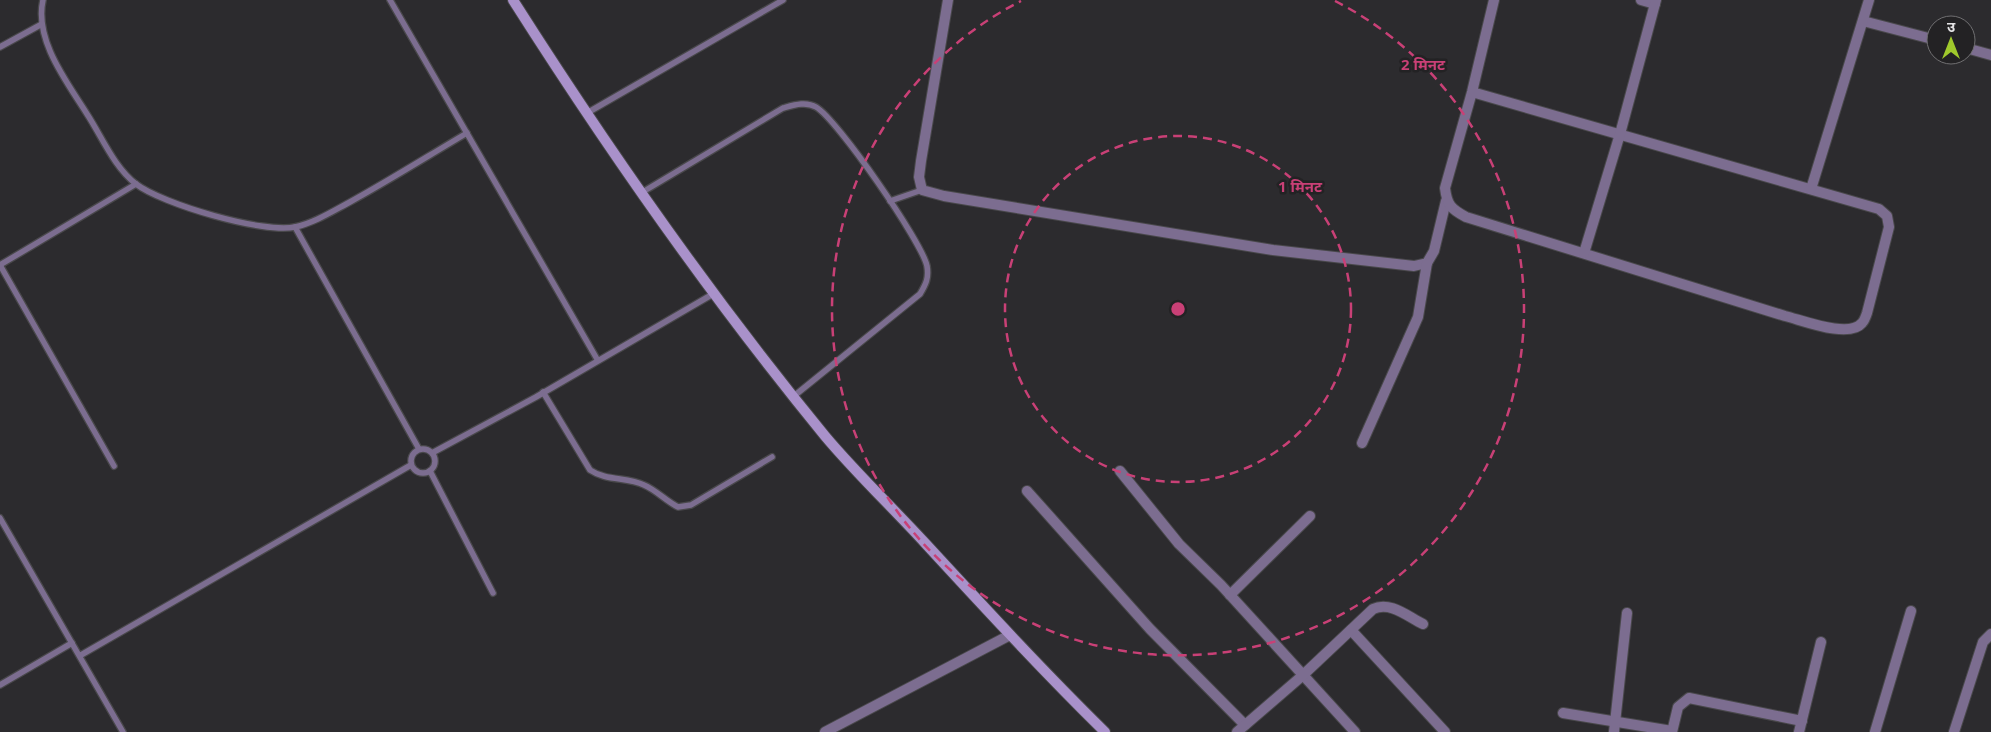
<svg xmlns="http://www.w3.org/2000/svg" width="1991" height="732" font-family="'Noto Sans','Noto Sans Devanagari',sans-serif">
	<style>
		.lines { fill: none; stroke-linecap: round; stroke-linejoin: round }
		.lane-casing { stroke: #49484b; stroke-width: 8 }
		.street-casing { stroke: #49484b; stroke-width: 12 }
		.secondary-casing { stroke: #49484b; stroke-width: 12 }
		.lane { stroke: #7c6d90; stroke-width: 5.5 }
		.street { stroke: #7c6d90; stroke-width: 10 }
		.secondary { stroke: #a991ca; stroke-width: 10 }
		.ring { fill: none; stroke: #c94076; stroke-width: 2.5; stroke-dasharray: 9 6 }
		.centre { fill: #c94076; stroke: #232224; stroke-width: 2.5 }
		.ring-label { font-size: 15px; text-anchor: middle; font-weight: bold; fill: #c94076; stroke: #232224; stroke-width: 5; stroke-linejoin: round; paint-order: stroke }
	</style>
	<rect width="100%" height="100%" fill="#2c2b2e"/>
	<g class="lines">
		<g class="lane-casing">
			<g id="lane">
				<path d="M43 0C34 40 67 82 87 114 102 137 114 167 136 184 162 204 264 234 295 227 314 223 333 211 350 202 390 180 428 156 467 133"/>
				<polyline points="390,0 597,359"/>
				<polyline points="0,47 42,24"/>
				<polyline points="587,113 783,0"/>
				<path d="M641 193 783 108C794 105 806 101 816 107 837 119 922 242 927 266 929 278 926 284 920 294L794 396"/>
				<polyline points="890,201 922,190"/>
				<polyline points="295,227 419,449"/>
				<polyline points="0,265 114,466"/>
				<polyline points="0,265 136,184"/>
				<path d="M543 392 590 470C606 481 627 477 644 485 656 490 666 501 678 507L691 505 772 457"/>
				<circle cx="423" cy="461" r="12"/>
				<polyline points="432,453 536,397 713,294"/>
				<polyline points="430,471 493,593"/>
				<polyline points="0,518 123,732"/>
				<polyline points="81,655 411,465"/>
				<polyline points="0,685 72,643"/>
			</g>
		</g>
		<g class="street-casing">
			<g id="street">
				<polyline points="948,0 921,161 919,177 922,190 944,196 1273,250 1414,266 1427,263 1434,251 1446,201"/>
				<polyline points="1641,0 1655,4"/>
				<polyline points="1863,21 1936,40"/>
				<polyline points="1966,48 1991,55"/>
				<path d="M1472 92 1879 209 1887 216 1889 227 1867 313C1866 316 1864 321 1862 323 1849 339 1802 320 1785 316L1466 217C1451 209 1447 205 1445 188L1472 92 1494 0"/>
				<polyline points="1811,189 1869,0"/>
				<polyline points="1584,253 1620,134 1656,0"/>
				<polyline points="1362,443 1418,317 1427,263"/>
				<polyline points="1120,471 1179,544 1221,585 1355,732"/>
				<polyline points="1027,491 1150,629 1245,725"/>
				<polyline points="1230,595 1310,516"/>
				<polyline points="1351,630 1445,732"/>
				<polyline points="1563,713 1672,731"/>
				<polyline points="825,732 1010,635"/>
				<path d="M1237 732 1302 676 1373 609C1390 601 1407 616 1423 624"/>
				<polyline points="1614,732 1627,613"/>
				<polyline points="1672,732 1678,707 1689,698 1802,721"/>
				<polyline points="1799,732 1821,642"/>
				<polyline points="1875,732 1911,611"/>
				<polyline points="1954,732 1983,642 1991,634"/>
			</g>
		</g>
		<g class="secondary-casing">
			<path id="secondary" d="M513 0C609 151 711 297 825 436 856 473 892 507 925 543 984 607 1043 671 1105 732"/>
		</g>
		<use href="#lane" class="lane"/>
		<use href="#street" class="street"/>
		<use href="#secondary" class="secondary"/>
	</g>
	<g class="ring">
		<circle cx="1178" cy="309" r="173"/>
		<path d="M1335 1A346 346 0 1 1 1021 1"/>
	</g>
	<circle cx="1178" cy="309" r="8" class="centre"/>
	<g class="ring-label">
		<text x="1423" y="70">2 मिनट</text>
		<text x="1300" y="192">1 मिनट</text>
	</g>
	<g transform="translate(1951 40)"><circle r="24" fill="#232224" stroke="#706f71"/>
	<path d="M0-4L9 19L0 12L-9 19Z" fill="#a0c92c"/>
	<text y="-8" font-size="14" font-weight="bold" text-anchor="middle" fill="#e3e2e4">उ</text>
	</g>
</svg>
